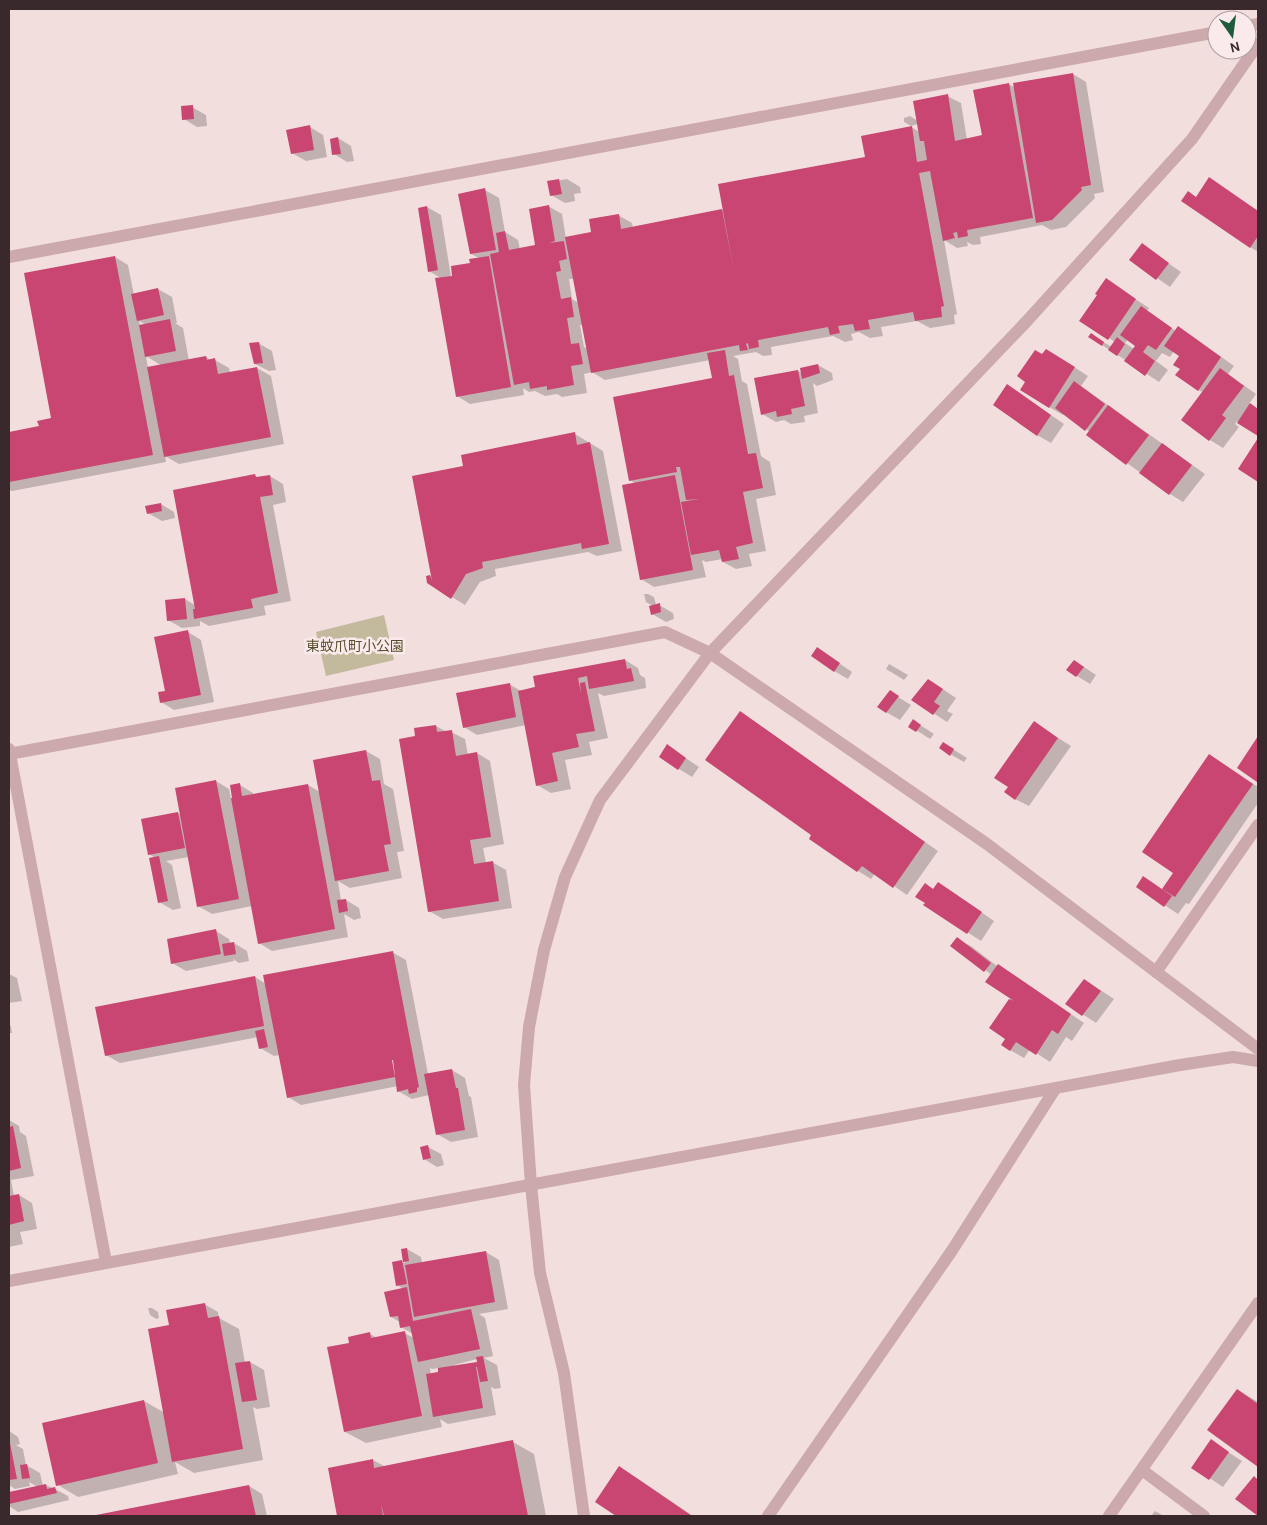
<svg xmlns="http://www.w3.org/2000/svg" width="1267" height="1525" font-family="Karla,'Noto Sans JP',sans-serif">
	<style>
		.green { fill: #c3ba9d }
		.shadow { fill: #0003; fill-rule: evenodd }
		.building { fill: #c84671 }
		.lines { fill: none; stroke-linecap: round; stroke-linejoin: round }
		.minor { stroke: #cca9ad; stroke-width: 12 }
		.labels { text-anchor: middle; stroke-width: 5; stroke-linejoin: round; paint-order: stroke }
		.park-label { font-size: 14px; fill: #574f2c; stroke: #faeaeb }
	</style>
	<rect width="100%" height="100%" fill="#f3dede"/>
	<polygon class="green" points="384,615 394,660 326,676 316,632"/>
	<g class="shadow">
		<path d="M1073 74 1086 82 1104 192 1094 194 1095 198 1066 227 1051 230 1042 225 980 237 981 244 973 245 967 242 968 246 957 248 944 240 957 314 954 315 955 324 930 328 917 321 881 327 883 336 870 338 859 332 851 334 853 340 845 342 833 336 771 347 772 355 763 356 756 352 733 356 738 359 742 381 747 384 761 456 770 462 776 495 756 499 766 551 749 554 752 566 736 569 723 562 722 559 706 562 702 560 706 577 654 587 641 579 636 484 630 480 714 379 710 360 605 380 592 372 584 374 587 393 562 397 557 394 545 396 535 391 529 392 523 388 524 395 470 404 457 396 442 279 429 271 419 209 427 207 441 215 451 277 479 258 471 254 485 190 499 198 505 232 518 240 520 250 537 246 548 206 562 214 566 239 593 233 618 215 632 223 633 228 724 210 866 158 911 127 920 132 918 124 911 126 904 122V118L910 116 918 121 947 96 961 103 967 140 984 136 1009 84 1015 88ZM569 279H574L579 303 572 299ZM580 325H583L588 349 584 347Z"/>
		<polygon points="192,107 206,115 207,126 197,127 184,119"/>
		<polygon points="310,127 323,135 327,157 306,161 292,153"/>
		<polygon points="338,138 351,146 354,161 347,162 334,154"/>
		<polygon points="567,179 580,187 581,193 574,194 575,201 565,203 551,195 549,182"/>
		<polygon points="1210,179 1258,211 1258,252 1250,247 1197,197"/>
		<polygon points="1142,245 1181,272 1170,287 1131,260"/>
		<path d="M115 257 128 265 134 295 158 289 172 297 177 323H175L183 328 189 361 206 357 211 360H215L229 368 230 373 257 368 271 376 284 444 179 464 165 456 166 462 12 491 9 490V433L40 427 53 419ZM139 321 146 325 140 326ZM146 356 162 366 148 368Z"/>
		<path d="M1106 280 1149 308 1147 311 1176 331 1178 328 1192 336 1234 366 1228 374 1256 394 1249 404 1258 409V435L1237 421 1235 424 1239 427 1223 448 1210 440 1183 420 1203 392 1198 390 1180 356 1174 351 1170 357 1162 353 1156 361 1168 370 1159 382 1102 345 1091 335 1112 347 1115 342 1081 320 1098 295ZM1128 339 1137 345 1134 349 1125 343Z"/>
		<polygon points="258,343 272,351 276,370 269,371 255,364"/>
		<polygon points="1043,356 1060,358 1088,376 1081,386 1205,474 1183,502 1170,494 1088,435 1090,432 1064,413 1063,415 1049,407"/>
		<polygon points="818,365 832,373 833,380 817,386 813,383 818,413 804,416 805,422 791,424 784,420 776,422 762,414 756,379 798,371 802,373 802,369"/>
		<polygon points="1008,386 1064,424 1051,443 1037,435"/>
		<polygon points="575,434 603,451 622,551 597,556 588,552 495,569 496,576 480,582 465,605 429,583 428,577 433,576 465,467"/>
		<polygon points="255,476 259,478 270,476 283,484 286,502 273,505 291,601 264,606 266,615 209,626 200,621 200,626 182,628 168,620 185,599 195,605"/>
		<polygon points="161,504 174,512 175,518 162,521 148,513"/>
		<polygon points="644,594 648,594 654,597 656,605 659,605 673,613 674,619 666,622 652,614 653,606 646,602"/>
		<polygon points="188,632 201,640 214,702 174,710 161,702"/>
		<polygon points="830,657 852,672 848,679 834,671"/>
		<polygon points="625,660 638,668 640,675 645,678 646,688 604,696 598,693 608,738 589,742 592,755 565,760 571,789 551,793 537,785 526,725 477,735 464,727 509,684 521,691"/>
		<polygon points="1075,661 1096,675 1090,684 1077,676"/>
		<polygon points="889,664 908,675 904,680 886,669"/>
		<polygon points="929,680 956,698 947,711 953,714 947,722 913,700"/>
		<polygon points="890,692 911,705 900,720 886,712"/>
		<polygon points="753,721 938,851 907,895 875,873 871,879 858,871 813,835"/>
		<polygon points="914,721 934,734 930,739 910,726"/>
		<polygon points="1034,723 1071,746 1029,806 1015,799"/>
		<polygon points="436,726 447,732 451,732 465,739 468,755 477,753 490,761 504,844 483,848 486,863 492,862 506,870 512,908 443,919 429,911 417,737"/>
		<polygon points="943,743 967,758 964,762 950,754"/>
		<polygon points="668,746 699,767 692,777 679,769"/>
		<polygon points="366,751 380,759 384,784 393,789 404,851 397,852 402,878 350,888 338,881 341,901 346,900 359,908 361,918 354,920 344,914 348,937 272,951 259,943 252,906 212,914 198,906 189,857 166,861 172,865 181,908 173,910 159,902 155,858 149,854 178,813 181,815 216,781 229,789 231,799 234,799 240,785 253,793 254,795 308,785 320,792"/>
		<polygon points="1210,755 1258,787 1258,803 1189,904 1186,903 1178,914 1137,887 1163,890 1174,873"/>
		<polygon points="934,890 952,892 994,921 981,941 925,905"/>
		<polygon points="216,931 229,939 230,943 234,943 247,951 249,961 239,963 233,959 234,961 186,971 172,963"/>
		<polygon points="957,939 971,946 997,966 998,965 1011,973 1084,1023 1072,1041 1066,1037 1050,1062 1030,1049 1024,1058 1010,1050 1007,1039 991,1028 1011,998 992,975 952,946"/>
		<path d="M392 952 406 960 428 1074 452 1070 465 1078 469 1096 471 1097 478 1137 451 1142 437 1134 429 1095 412 1099 398 1091V1086L301 1105 288 1097 280 1055 274 1056 260 1048 258 1037 120 1063 106 1055 255 977 266 984ZM394 1058 396 1076 395 1077 390 1059Z"/>
		<polygon points="9,974 17,978 22,1001 9,1003"/>
		<polygon points="1085,980 1114,999 1096,1023 1067,1004"/>
		<polygon points="9,1025 11,1026 12,1033 9,1033"/>
		<polygon points="9,1120 19,1126 20,1132 26,1136 34,1176 11,1180 14,1196 19,1195 32,1203 37,1229 20,1232 23,1244 9,1247"/>
		<polygon points="428,1147 441,1154 444,1165 437,1167 424,1159"/>
		<path d="M407 1249 421 1257 422 1263 486 1252 499 1260 508 1309 479 1314 485 1318 493 1356 484 1358 497 1365 501 1388 495 1389 491 1387 496 1415 448 1424 440 1419 442 1427 366 1443 345 1432 351 1344 370 1334 377 1338 404 1333 414 1338 413 1334 401 1327 400 1322 391 1317 404 1289 397 1285 402 1262 405 1263 402 1250ZM477 1359 478 1363 454 1367V1365ZM430 1368 432 1369 439 1368 440 1373 431 1374Z"/>
		<polygon points="204,1304 218,1312 219,1318 239,1329 245,1363 250,1362 264,1370 270,1407 257,1409 253,1407 263,1460 194,1473 175,1462 178,1474 78,1497 58,1485 144,1401 165,1413 173,1326"/>
		<polygon points="148,1308 152,1308 158,1312 159,1318 156,1319 150,1315"/>
		<polygon points="1238,1390 1258,1402 1258,1466 1209,1430"/>
		<polygon points="9,1431 18,1437 20,1444 16,1445 23,1449 26,1465 40,1473 43,1486 46,1485 55,1489 68,1496 69,1500 18,1512 9,1506 9,1493 38,1487 29,1482 30,1486 15,1489 9,1485"/>
		<polygon points="1211,1441 1242,1461 1223,1487 1193,1467"/>
		<polygon points="513,1442 534,1454 546,1516 339,1516 330,1469 373,1460 386,1467"/>
		<polygon points="620,1468 640,1480 693,1516 618,1516 597,1501"/>
		<polygon points="249,1486 262,1494 267,1516 98,1516"/>
		<polygon points="1155,1511 1164,1516 1151,1516"/>
	</g>
	<g class="building">
		<polygon points="1073,73 1091,185 1081,187 1082,190 1052,220 1036,223 1013,83"/>
		<polygon points="1009,83 1033,218 967,230 968,236 958,238 957,232 953,233 955,238 943,241 930,171 919,173 944,306 941,307 942,317 915,321 913,312 868,320 870,329 855,331 853,324 838,326 840,333 830,335 828,327 758,340 759,347 749,349 748,343 746,344 748,350 740,351 739,345 591,373 565,237 591,232 589,219 619,214 621,229 722,209 734,271 718,184 865,157 861,136 912,126 917,162 927,160 924,141 920,141 913,101 948,94 955,141 982,135 973,90"/>
		<polygon points="193,105 194,119 182,120 181,106"/>
		<polygon points="310,125 314,150 291,154 286,130"/>
		<polygon points="338,137 341,154 332,155 330,139"/>
		<polygon points="1209,177 1258,211 1258,236 1250,248 1181,201 1188,191 1196,197"/>
		<polygon points="559,179 562,194 550,196 547,181"/>
		<polygon points="485,188 496,250 470,254 458,194"/>
		<polygon points="549,205 555,241 549,243 564,241 567,259 559,261 561,271 556,272 561,299 571,297 574,317 567,318 571,344 579,343 583,364 571,366 574,385 547,390 547,386 530,389 529,382 514,385 490,254 499,252 496,233 505,231 509,250 535,245 529,209"/>
		<polygon points="427,206 438,270 428,272 418,208"/>
		<polygon points="1142,243 1169,263 1156,280 1129,260"/>
		<polygon points="115,256 153,455 9,482 9,432 39,426 37,421 51,418 24,273"/>
		<polygon points="489,256 511,387 456,397 435,278 452,276 451,266 470,263 469,259"/>
		<polygon points="1106,278 1136,299 1108,340 1079,321 1097,295 1095,294"/>
		<polygon points="158,288 164,315 137,321 131,294"/>
		<polygon points="1141,306 1172,328 1156,350 1148,345 1143,352 1155,361 1145,376 1124,361 1135,346 1120,335"/>
		<polygon points="170,319 176,351 145,357 139,325"/>
		<polygon points="1178,326 1221,357 1198,391 1175,375 1180,369 1173,365 1179,356 1164,346"/>
		<polygon points="1091,333 1104,342 1102,346 1088,337"/>
		<polygon points="1117,337 1125,344 1117,356 1108,350"/>
		<polygon points="259,342 263,363 254,364 249,343"/>
		<polygon points="1046,349 1075,367 1049,408 1020,390 1025,382 1017,376 1035,350 1042,354"/>
		<polygon points="725,350 729,376 734,375 748,454 756,453 763,488 743,492 753,543 736,547 739,559 722,562 719,550 691,555 681,502 699,499 686,500 680,467 676,467 677,472 629,481 613,397 712,378 707,353"/>
		<polygon points="206,356 207,360 215,358 218,374 257,367 271,437 164,457 147,367"/>
		<polygon points="818,364 820,373 802,379 800,368"/>
		<polygon points="1220,368 1244,386 1222,415 1226,418 1209,441 1181,420"/>
		<polygon points="798,370 805,406 791,409 792,414 777,417 776,411 761,415 754,378"/>
		<polygon points="1074,381 1105,404 1085,431 1055,408"/>
		<polygon points="1007,384 1051,415 1037,436 993,405"/>
		<polygon points="1250,403 1258,409 1258,436 1237,423"/>
		<polygon points="1108,405 1149,435 1126,465 1086,435"/>
		<polygon points="575,432 577,445 590,442 609,544 582,549 581,543 482,562 483,568 466,574 451,599 427,583 426,576 430,575 432,581 412,476 463,466 461,455"/>
		<polygon points="1258,438 1258,482 1238,469"/>
		<polygon points="1162,443 1192,465 1169,495 1139,473"/>
		<polygon points="255,474 256,477 270,475 273,495 260,497 278,593 251,599 253,608 194,619 193,609 195,609 173,490"/>
		<polygon points="675,475 693,570 640,580 622,485"/>
		<polygon points="161,503 162,511 147,514 145,506"/>
		<polygon points="185,598 187,619 167,621 165,600"/>
		<polygon points="660,603 661,612 651,615 649,606"/>
		<polygon points="188,630 201,695 160,703 158,692 165,691 154,637"/>
		<polygon points="817,647 840,663 834,672 811,656"/>
		<polygon points="625,659 627,669 631,668 634,681 589,689 587,676 578,678 581,693 580,683 585,682 595,731 576,734 579,747 552,753 558,781 536,786 518,691 535,687 533,676"/>
		<polygon points="1074,660 1084,667 1076,677 1066,670"/>
		<polygon points="928,679 943,689 934,702 940,706 933,715 911,700"/>
		<polygon points="510,683 516,717 463,728 456,693"/>
		<polygon points="890,690 899,696 886,713 877,707"/>
		<polygon points="740,711 925,842 893,888 862,866 857,872 809,839 811,835 705,760"/>
		<polygon points="913,719 921,725 916,732 908,727"/>
		<polygon points="1034,721 1058,738 1015,800 1004,792 1008,787 994,778"/>
		<polygon points="436,725 437,732 452,730 456,756 477,752 491,837 470,840 474,864 493,861 499,901 428,912 399,739 415,736 414,728"/>
		<polygon points="1258,736 1258,781 1257,782 1237,768"/>
		<polygon points="943,742 954,749 950,756 939,748"/>
		<polygon points="667,744 686,758 678,770 659,757"/>
		<polygon points="366,750 372,781 380,780 391,844 384,845 389,871 335,881 313,760"/>
		<polygon points="1209,754 1253,784 1175,897 1162,889 1173,873 1142,852"/>
		<polygon points="216,780 239,899 197,907 175,788"/>
		<polygon points="240,783 242,796 308,784 335,929 258,944 231,798 232,798 230,785"/>
		<polygon points="178,812 185,848 148,855 141,819"/>
		<polygon points="159,856 168,901 158,903 149,858"/>
		<polygon points="1143,876 1172,896 1164,907 1136,887"/>
		<polygon points="938,882 982,912 967,934 923,905 925,903 915,897 925,883 933,889"/>
		<polygon points="346,899 348,911 339,913 337,900"/>
		<polygon points="216,929 221,954 171,964 167,939"/>
		<polygon points="957,937 991,963 984,972 950,946"/>
		<polygon points="234,942 236,954 224,956 222,944"/>
		<polygon points="393,951 419,1087 417,1088 417,1092 409,1094 408,1089 397,1092 393,1060 392,1060 395,1077 287,1098 263,975"/>
		<polygon points="998,964 1071,1014 1058,1034 1052,1030 1036,1055 1016,1042 1010,1051 1001,1045 1005,1039 989,1028 1009,999 1014,1001 985,982"/>
		<polygon points="255,976 264,1026 105,1056 95,1007"/>
		<polygon points="1084,979 1101,991 1082,1016 1065,1004"/>
		<polygon points="264,1029 268,1047 259,1049 255,1031"/>
		<polygon points="452,1069 456,1088 458,1088 465,1130 436,1135 424,1074"/>
		<polygon points="13,1126 21,1168 9,1171 9,1127"/>
		<polygon points="428,1145 431,1158 423,1160 420,1147"/>
		<polygon points="19,1194 24,1221 9,1225 9,1196"/>
		<polygon points="407,1248 409,1261 403,1262 401,1249"/>
		<polygon points="486,1251 495,1302 414,1317 405,1265"/>
		<polygon points="402,1260 407,1284 396,1286 392,1262"/>
		<polygon points="407,1287 413,1321 471,1309 480,1349 418,1362 410,1326 400,1328 398,1316 390,1317 384,1292"/>
		<polygon points="205,1303 208,1318 219,1316 243,1449 172,1462 148,1329 169,1325 166,1310"/>
		<polygon points="405,1331 422,1416 344,1432 327,1347 349,1343 348,1337 370,1332 371,1338"/>
		<polygon points="483,1356 488,1381 480,1382 477,1367 476,1367 483,1408 433,1417 426,1374 438,1372 438,1368 477,1362 476,1357"/>
		<polygon points="250,1361 257,1400 242,1402 235,1363"/>
		<polygon points="1237,1389 1258,1404 1258,1467 1207,1430"/>
		<polygon points="144,1400 158,1463 56,1486 42,1423"/>
		<polygon points="9,1438 17,1479 9,1480"/>
		<polygon points="1211,1439 1229,1452 1209,1480 1191,1468"/>
		<polygon points="513,1440 528,1516 384,1516 381,1504 383,1516 337,1516 328,1468 373,1459 374,1468"/>
		<polygon points="27,1464 30,1478 22,1479 20,1465"/>
		<polygon points="619,1466 692,1516 616,1516 595,1502"/>
		<polygon points="1254,1476 1258,1480 1258,1516 1235,1499"/>
		<polygon points="46,1484 47,1489 55,1487 57,1493 9,1504 9,1492"/>
		<polygon points="249,1485 256,1516 96,1516 96,1515"/>
	</g>
	<g class="lines">
		<g class="minor">
			<polyline points="1247,26 1258,24"/>
			<polyline points="9,257 1217,32"/>
			<polyline points="9,749 106,1262"/>
			<polyline points="9,754 665,632 710,653 987,844 1258,1049"/>
			<polyline points="1156,972 1258,825"/>
			<polyline points="9,1281 1180,1065 1233,1057 1258,1061"/>
			<polyline points="1142,1470 1204,1516"/>
			<polyline points="584,1516 564,1373 540,1273 531,1185 524,1085 529,1027 544,950 565,877 600,800 710,653 1026,322 1192,139 1258,44"/>
			<polyline points="768,1516 951,1252 1055,1089"/>
			<polyline points="1109,1516 1258,1303"/>
		</g>
	</g>
	<g class="labels">
		<g class="park-label">
			<text x="355" y="651">東蚊爪町小公園</text>
		</g>
	</g>
	<rect width="1267" height="1525" fill="none" stroke="#39292d" stroke-width="20"/>
	<g transform="translate(1232 35) rotate(166)"><circle r="24" fill="#faeaeb" stroke="#ad9d9f"/>
	<path d="M0-4L9 19L0 12L-9 19Z" fill="#1d5b3c"/>
	<text y="-8" font-size="14" font-weight="bold" text-anchor="middle" fill="#39292d">N</text>
	</g>
</svg>
